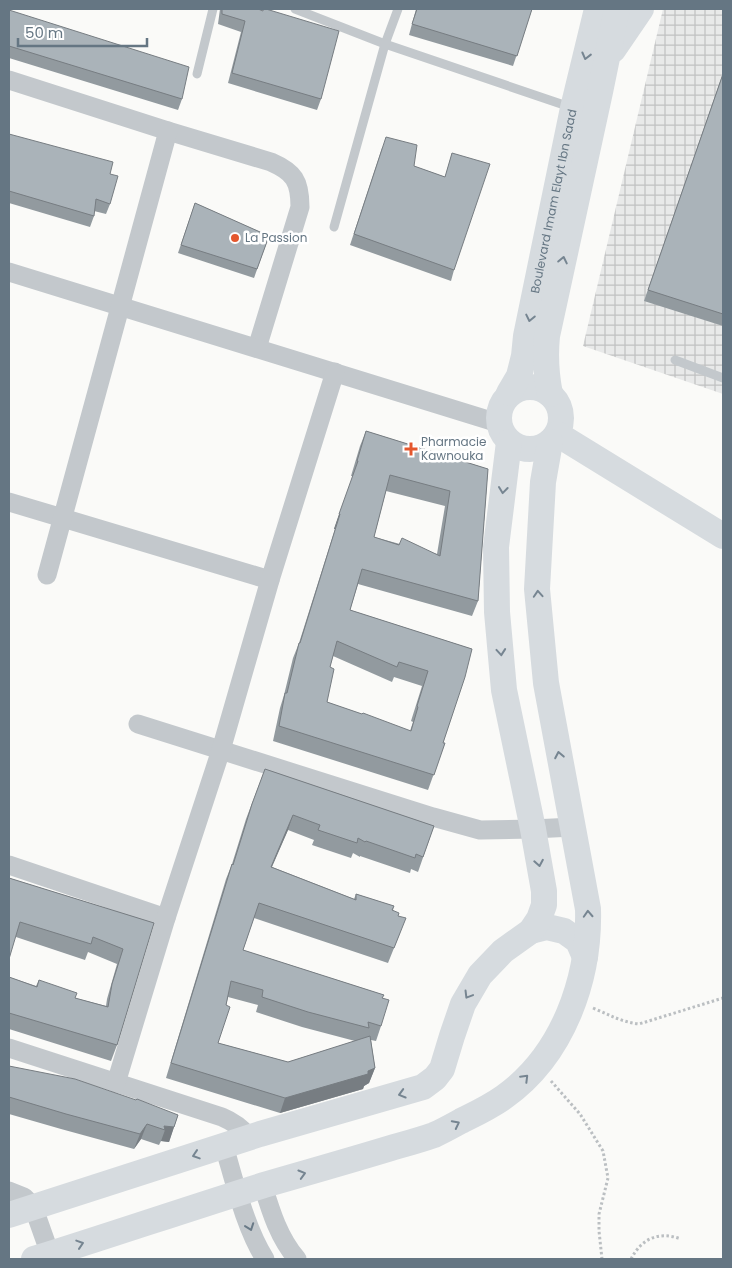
<svg xmlns="http://www.w3.org/2000/svg" width="732" height="1268" font-family="Poppins,sans-serif">
	<style>
		.industrial { fill: url(#industrial-grid) }
		.lines { fill: none; stroke-linecap: round; stroke-linejoin: round }
		.path { stroke: #bbbfc2; stroke-width: 3; stroke-dasharray: 2.5 2.5; stroke-linecap: butt }
		.lane { stroke: #c3c8cc; stroke-width: 9 }
		.street { stroke: #c3c8cc; stroke-width: 19 }
		.secondary { stroke: #d6dbdf; stroke-width: 26 }
		.wall { fill: #929a9f; fill-rule: evenodd }
		.shaded-wall { fill: #777d82 }
		.building { fill: #aab3b9; stroke: #777d82; fill-rule: evenodd }
		.oneway { stroke: #768591 }
		.oneway2 { stroke: #6a7a87 }
		.poi-dot { fill: #e4572e; stroke: #fff; stroke-width: 2 }
		.labels { text-anchor: middle; stroke-width: 5; stroke-linejoin: round; paint-order: stroke }
		.street-label { font-size: 12px; fill: #657683; stroke: #fff }
		.poi-label { font-size: 12px; fill: #657683; stroke: #fff; text-anchor: start }
	</style>
	<defs>
		<pattern id="industrial-grid" width="8" height="8" patternUnits="userSpaceOnUse" patternTransform="scale(1.25)"><rect width="8" height="8" fill="#e8e9e9"/><path d="M0 4h8M4 0v8" fill="none" stroke="#c0c1c2"/></pattern>
	</defs>
	<rect width="100%" height="100%" fill="#fafaf8"/>
	<polygon class="industrial" points="663,9 723,9 723,394 583,346"/>
	<g class="lines">
		<g class="path">
			<path d="M593 1008C609 1015 622 1022 639 1024L723 998"/>
			<polyline points="551,1081 580,1114 603,1151 608,1178 599,1214 599,1231 602,1259"/>
			<path d="M631 1259C642 1238 659 1231 681 1239"/>
		</g>
		<g class="lane">
			<polyline points="295,9 385,44 570,107"/>
			<polyline points="197,74 213,9"/>
			<polyline points="334,227 385,44 398,9"/>
			<polyline points="675,360 723,378"/>
		</g>
		<g class="street">
			<path d="M9 80 168 131 271 162C294 172 300 181 300 207L257 348"/>
			<polyline points="9,272 498,423"/>
			<polyline points="9,502 270,580"/>
			<polyline points="47,575 168,131"/>
			<polyline points="138,724 433,817 480,830 533,829 573,827"/>
			<polyline points="9,865 166,918"/>
			<path d="M9 1048 222 1117C234 1122 242 1128 250 1138"/>
			<polyline points="116,1083 166,918 221,750 270,580 335,372"/>
			<path d="M224 1146C235 1183 245 1227 265 1259"/>
			<path d="M263 1186C271 1212 279 1238 297 1259"/>
			<polyline points="9,1191 24,1197 33,1206 50,1254"/>
		</g>
		<g class="secondary">
			<polyline points="613,50 641,9"/>
			<circle cx="530" cy="418" r="31"/>
			<path id="s1" d="M509 393 519 376 524 356 526 336 573 108 597 9"/>
			<path d="M550 394C546 374 545 356 547 336L600 92 617 9"/>
			<polyline points="557,434 723,536"/>
			<polyline points="531,931 547,927 564,931 578,941 585,957"/>
			<polyline points="9,1215 260,1134 423,1087 435,1078 442,1069 452,1036 463,1004 480,975 503,951 531,931 539,919 544,905 544,891 533,829 504,690 497,612 496,547 509,442"/>
			<path d="M34 1259C111 1235 187 1209 264 1185 306 1173 348 1161 391 1148 405 1144 420 1140 434 1135 443 1131 452 1126 461 1121 475 1114 490 1107 504 1097 563 1055 590 979 588 909L546 683 537 589 543 482 550 442"/>
		</g>
	</g>
	<g class="wall">
		<polygon points="220,9 258,9 321,99 317,110 228,83 241,32 218,24"/>
		<polygon points="416,9 532,9 513,66 409,35"/>
		<polygon points="9,10 182,99 178,110 9,58"/>
		<polygon points="723,73 723,326 644,301"/>
		<polygon points="9,134 110,204 106,214 94,211 94,216 90,227 9,203"/>
		<polygon points="382,148 414,166 445,177 452,153 454,270 451,281 350,245"/>
		<polygon points="195,203 269,236 254,278 178,253"/>
		<path d="M366 431 488 469 478 601 472 616 358 584 350 610 472 649 443 743H445L428 790 273 741 280 708 284 695 293 658 299 643 335 529H334L353 476H351L360 446ZM386 491 445 506 437 554 374 537ZM333 656 392 682 394 677 422 686 411 721 413 722 410 731 327 702 330 667Z"/>
		<path d="M265 769 434 826 418 872 411 869 410 873 360 856V857L353 853 351 858 312 845 314 840 288 830 272 867 354 899 356 894 394 906 393 910 398 916 400 933 388 963 254 918 243 950 384 995 382 998 381 1026 376 1041 371 1040 375 1068 369 1083 364 1086 363 1089 280 1113 166 1078 226 879 232 864 246 819ZM228 997 258 1005 256 1012 302 1027 355 1041 288 1062 218 1043Z"/>
		<polygon points="9,878 154,923 117,1045 111,1061 9,1029 9,977 36,986 39,980 75,998 106,1006 107,999 117,964 88,952 85,960 16,937"/>
		<polygon points="9,1066 178,1115 169,1142 161,1141 159,1145 141,1139 134,1149 61,1129 9,1114"/>
	</g>
	<g class="shaded-wall">
		<polygon points="339,514 340,514 335,529 334,529"/>
		<polygon points="293,815 288,830 265,882 271,867"/>
		<polygon points="375,1068 369,1083 364,1086 363,1089 280,1113 285,1098"/>
		<polygon points="147,1124 141,1139 134,1149 140,1134"/>
		<polygon points="164,1126 174,1127 169,1142 161,1141 165,1130"/>
	</g>
	<g class="building">
		<polygon points="222,9 258,9 263,11 263,9 266,9 339,31 321,99 232,73 245,21 222,14"/>
		<polygon points="417,9 532,9 517,56 412,24"/>
		<polygon points="9,10 189,67 182,99 9,46"/>
		<polygon points="723,74 723,314 648,290"/>
		<polygon points="9,134 113,162 110,174 118,176 110,204 96,199 94,216 9,191"/>
		<polygon points="386,137 417,145 414,166 445,177 452,153 490,164 454,270 354,234"/>
		<polygon points="195,203 269,236 257,269 181,245"/>
		<path d="M366 431 488 469 478 601 362 569 350 610 472 649 465 677 443 743H445L434 775 279 726 285 693H287L299 643H300L340 514H339L358 461H357ZM390 475 450 491 440 556 402 538 399 545 374 537ZM337 641 397 667 399 662 428 671 417 706 418 707 411 731 363 713 362 714 327 702 334 669 330 667Z"/>
		<polygon points="265,769 434,826 423,857 416,854 415,858 366,841 365,842 358,838 357,843 318,830 320,825 293,815 271,867 356,900 356,894 394,906 392,910 399,913 398,916 406,918 394,948 259,903 243,950 384,995 382,998 389,1000 381,1026 368,1022 369,1028 308,1012 262,997 263,990 231,981 226,1005 230,1007 218,1043 288,1062 370,1036 375,1068 368,1071 368,1074 285,1098 171,1063 232,864 233,865 252,804"/>
		<polygon points="9,878 154,923 117,1045 9,1013 9,977 37,987 39,980 77,993 75,998 108,1007 112,984 123,949 93,937 91,944 20,922 9,959"/>
		<polygon points="9,1066 75,1079 136,1100 137,1099 178,1115 174,1127 164,1126 165,1130 147,1124 140,1134 66,1114 9,1097"/>
	</g>
	<defs><path id="oneway-chevron" d="M-2-3.5L2.5 0L-2 3.5" fill="none" stroke-width="1.6" stroke-linecap="round" stroke-linejoin="round" transform="scale(1.25)"/></defs>
	<g class="oneway">
		<use href="#oneway-chevron" transform="translate(586 56) rotate(104)"/>
		<use href="#oneway-chevron" transform="translate(563 260) rotate(-78)"/>
		<use href="#oneway-chevron" transform="translate(530 318) rotate(102)"/>
		<use href="#oneway-chevron" transform="translate(503 490) rotate(97)"/>
		<use href="#oneway-chevron" transform="translate(538 594) rotate(-94)"/>
		<use href="#oneway-chevron" transform="translate(501 652) rotate(85)"/>
		<use href="#oneway-chevron" transform="translate(559 755) rotate(-101)"/>
		<use href="#oneway-chevron" transform="translate(539 863) rotate(80)"/>
		<use href="#oneway-chevron" transform="translate(588 914) rotate(-93)"/>
		<use href="#oneway-chevron" transform="translate(468 995) rotate(121)"/>
		<use href="#oneway-chevron" transform="translate(525 1078) rotate(-45)"/>
		<use href="#oneway-chevron" transform="translate(402 1094) rotate(164)"/>
		<use href="#oneway-chevron" transform="translate(456 1124) rotate(-27)"/>
		<use href="#oneway-chevron" transform="translate(196 1155) rotate(162)"/>
		<use href="#oneway-chevron" transform="translate(302 1174) rotate(-16)"/>
		<use href="#oneway-chevron" transform="translate(80 1244) rotate(-18)"/>
	</g>
	<use class="oneway2" href="#oneway-chevron" transform="translate(250 1227) rotate(70)"/>
	<g class="poi-dot">
		<circle cx="235" cy="238" r="5"/>
		<path d="M408.5 441.5h5v5h5v5h-5v5h-5v-5h-5v-5h5z"/>
	</g>
	<g class="labels">
		<g class="street-label">
			<text dy="4" stroke="none"><textPath href="#s1" startOffset="198">Boulevard Imam Elayt Ibn Saad</textPath></text>
		</g>
		<g class="poi-label">
			<text x="245" y="242">La Passion</text>
			<text x="421" y="446">Pharmacie<tspan x="421" dy="14">Kawnouka</tspan></text>
		</g>
	</g>
	<rect width="732" height="1268" fill="none" stroke="#657683" stroke-width="20"/>
	<path d="M18 38v8h129v-8" fill="none" stroke="#657683" stroke-width="2.5"/>
	<text x="25" y="38" font-size="15" fill="#657683" stroke="#ffffff" stroke-width="4" paint-order="stroke">50 m</text>
</svg>
